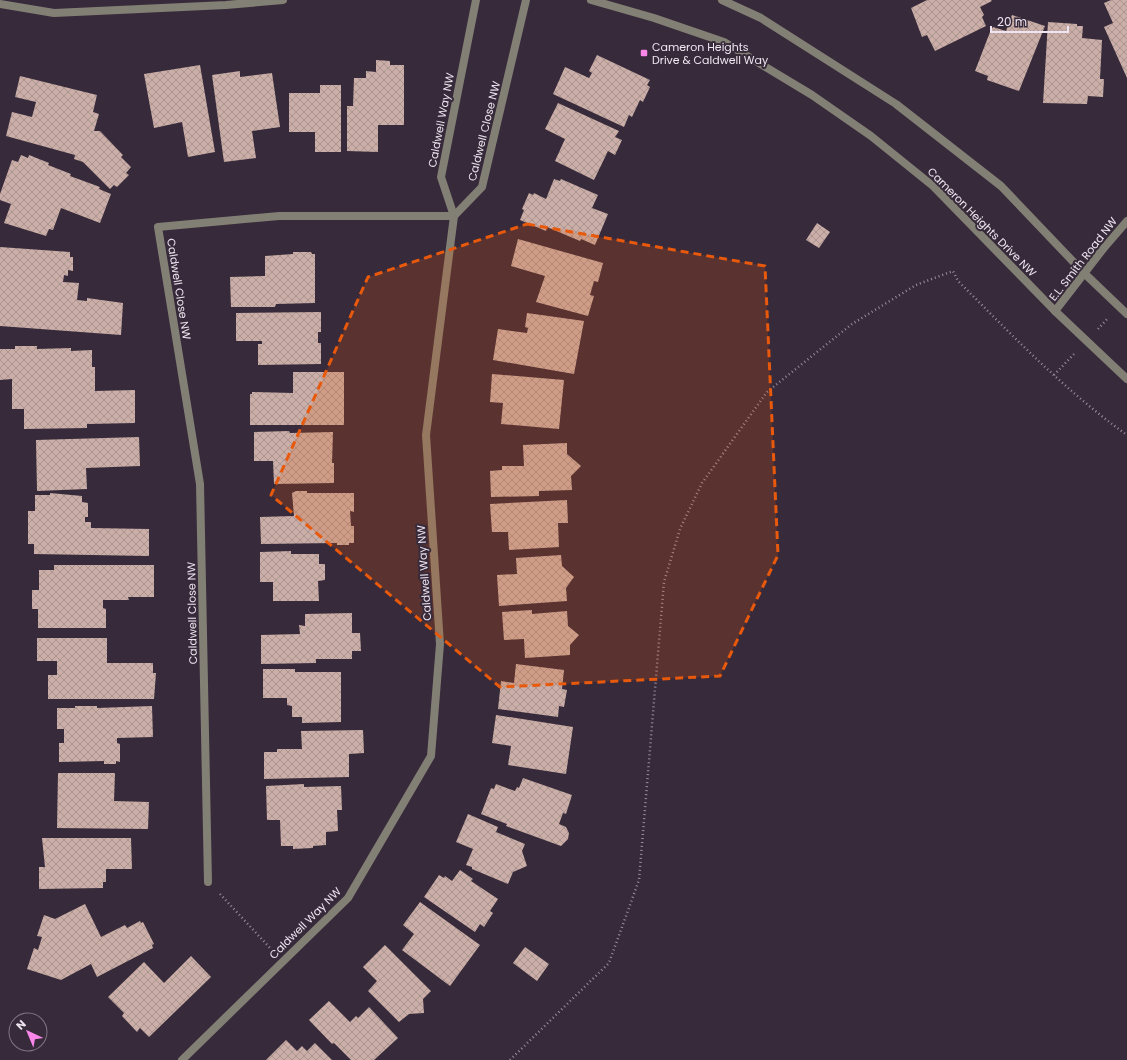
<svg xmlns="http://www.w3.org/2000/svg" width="1127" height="1060" font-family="Poppins,sans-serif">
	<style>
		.building { fill: url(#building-cross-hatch) }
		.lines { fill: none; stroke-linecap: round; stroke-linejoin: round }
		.path { stroke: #9a8f9d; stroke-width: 2.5; stroke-dasharray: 1 3; stroke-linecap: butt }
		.minor { stroke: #827f75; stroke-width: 8 }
		.tertiary { stroke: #827f75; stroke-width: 8 }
		.marked { fill: #e8590c; fill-opacity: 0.2; stroke: #e8590c; stroke-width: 3; stroke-dasharray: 8 5; stroke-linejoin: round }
		.poi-dot { fill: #f987e9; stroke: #372a3a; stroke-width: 1.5 }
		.labels { text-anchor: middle; stroke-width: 4; stroke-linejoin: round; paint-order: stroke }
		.poi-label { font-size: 11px; fill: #eee5f0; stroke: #372a3a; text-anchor: start }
		.street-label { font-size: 11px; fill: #eee5f0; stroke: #372a3a }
	</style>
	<defs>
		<pattern id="building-cross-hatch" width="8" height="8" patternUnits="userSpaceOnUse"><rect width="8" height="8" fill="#caaea7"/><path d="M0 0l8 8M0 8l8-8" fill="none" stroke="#a9948f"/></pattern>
	</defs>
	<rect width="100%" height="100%" fill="#372a3a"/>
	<g class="building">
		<polygon points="927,0 991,0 992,1 980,7 984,15 982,17 986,26 935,51 927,35 922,37 911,8"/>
		<polygon points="1111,0 1127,0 1127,78 1104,27 1113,23 1104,3"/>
		<polygon points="1012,15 1045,26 1019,91 987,80 988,76 975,71 990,32 993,27 1006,31"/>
		<polygon points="1048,22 1077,24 1077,26 1083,26 1082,38 1102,40 1100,79 1104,79 1103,97 1088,96 1087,104 1043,103"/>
		<polygon points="597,55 650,80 647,85 650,87 643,102 640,100 632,117 629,115 624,127 553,94 565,67 589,78 592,73 589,71"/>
		<polygon points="376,60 390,61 390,65 404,65 404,125 378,125 378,152 347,151 347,106 353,106 354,78 366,78 366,71 376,72"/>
		<polygon points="200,65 215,152 188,157 182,122 154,128 144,74"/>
		<polygon points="240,71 240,77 272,73 280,127 252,131 256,158 224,162 212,75"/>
		<polygon points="20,76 97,95 93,112 99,114 94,131 100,131 123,155 121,157 131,167 126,173 129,175 117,187 114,185 110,189 83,162 74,159 75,155 6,136 12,112 32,117 36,102 15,97"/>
		<polygon points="320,85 341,85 341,152 315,152 315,132 289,132 289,93 320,93"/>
		<polygon points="558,103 619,131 615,137 622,140 615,155 608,151 594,180 555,161 565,139 545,129"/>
		<polygon points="21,155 28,158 29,155 49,163 48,165 71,174 70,176 100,187 99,189 111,194 100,223 61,208 53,230 49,229 46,236 4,223 11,204 0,200 0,194 12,160 18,162"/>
		<polygon points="554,179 560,181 561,179 598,195 592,208 608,214 595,245 581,239 580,241 547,227 546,231 520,220 524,210 522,209 529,193 533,195 534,193 546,199"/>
		<polygon points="817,223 830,232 819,248 806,240"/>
		<polygon points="518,239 603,263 598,282 594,281 590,295 594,296 588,316 536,302 545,276 511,266"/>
		<polygon points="0,247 70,252 70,257 73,257 73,271 68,270 68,276 64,275 63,282 79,283 77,300 87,301 87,298 123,303 121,335 0,326"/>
		<polygon points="293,252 311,252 312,254 315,254 315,303 276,304 275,307 231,307 230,277 265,276 265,256 293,254"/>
		<polygon points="321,312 321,332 318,332 318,343 321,343 321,364 258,365 258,344 262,344 262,341 236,341 236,313"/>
		<polygon points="527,313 584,321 574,374 493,360 498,329 527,333 528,328 525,327"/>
		<polygon points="15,346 37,346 37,349 71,348 71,351 92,350 92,367 95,367 95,391 135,390 135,423 87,424 87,428 24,429 24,409 12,409 12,379 0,380 0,349 15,349"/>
		<polygon points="293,372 344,372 344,425 250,425 250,394 252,394 252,392 293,393"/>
		<polygon points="492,374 564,380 559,429 501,424 503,403 490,402"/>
		<polygon points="289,431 290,433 333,432 332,463 334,463 334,483 274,484 273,461 254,461 254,432"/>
		<polygon points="139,437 140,466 86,468 87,489 37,491 36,440"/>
		<polygon points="567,443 567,454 581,466 571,476 572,490 539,491 539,496 491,497 490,471 502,470 502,466 524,466 523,445"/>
		<polygon points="296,491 307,491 307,493 354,493 354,512 350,511 351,526 354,526 354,543 349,543 349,545 337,545 337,543 261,544 260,517 294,516 292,493"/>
		<polygon points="50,493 82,496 82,502 88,503 88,517 85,517 85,522 91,522 91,528 149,529 149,556 34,554 34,544 28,544 28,511 35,511 35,495 50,495"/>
		<polygon points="567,500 568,523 558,523 559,547 509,550 508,532 492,532 490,504"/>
		<polygon points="291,551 291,554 319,554 319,564 325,564 325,580 318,581 319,601 273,601 273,582 260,582 260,552"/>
		<polygon points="561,555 562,566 574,577 566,588 567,601 499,606 497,575 517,574 516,558"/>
		<polygon points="54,565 154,565 154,597 128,597 129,600 103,600 103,608 106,609 106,628 38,628 38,609 32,609 32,590 39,590 39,570 54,570"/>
		<polygon points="532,610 532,614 567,611 568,626 579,635 570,645 570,655 525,658 524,639 504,640 502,612"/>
		<polygon points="352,613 352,633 360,633 361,651 352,651 352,659 316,659 316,663 261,664 261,635 300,634 299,625 305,626 305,614"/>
		<polygon points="37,638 107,638 107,663 153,663 153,673 156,673 154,699 48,699 48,675 57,675 57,661 37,661"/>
		<polygon points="516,664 564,670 562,689 567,690 564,707 559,706 558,717 498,709 501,681 514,683"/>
		<polygon points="263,669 295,669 295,672 341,672 341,722 302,723 302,717 292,717 292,706 287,705 287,698 263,698"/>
		<polygon points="75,706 97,706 97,708 152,706 153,737 117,738 117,743 120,744 120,762 116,761 116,764 104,764 104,761 59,762 59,743 64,743 64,729 57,729 57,708 75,708"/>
		<polygon points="496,715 573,727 566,774 508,765 511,746 492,743"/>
		<polygon points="363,730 364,753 349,754 349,777 264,779 264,752 277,752 277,749 302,749 301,731"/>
		<polygon points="58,773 115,773 114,801 149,802 148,829 57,828"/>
		<polygon points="523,778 572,795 566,814 563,813 559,824 566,827 569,833 568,839 561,846 506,826 507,824 481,814 491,788 494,789 496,784 515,791 517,787 519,788"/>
		<polygon points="304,784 304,787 341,786 342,810 337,810 338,831 326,832 326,845 313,846 313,848 293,849 293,846 281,846 280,820 267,820 266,786"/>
		<polygon points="468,814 498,827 496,832 525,844 522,851 527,866 513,872 508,884 472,869 472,867 466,865 473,849 456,842"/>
		<polygon points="42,838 131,838 132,869 106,869 106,882 103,882 103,888 39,889 39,867 45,867"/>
		<polygon points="460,870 473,879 471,881 498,899 490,911 493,913 484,927 480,924 475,932 424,897 439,875 444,878 445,876 452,881"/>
		<polygon points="420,902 480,945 450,986 402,950 414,934 403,925"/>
		<polygon points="85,904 101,937 125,925 127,928 140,921 141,923 143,922 154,944 152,945 153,948 97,977 91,964 61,980 27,969 34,948 38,950 42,937 37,936 44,915 55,919"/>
		<polygon points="385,945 431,991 423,999 424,1013 409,1014 399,1022 368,991 377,981 363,967"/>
		<polygon points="525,947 549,964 537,981 513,963"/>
		<polygon points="191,956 211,977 149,1037 140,1028 137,1032 122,1016 124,1013 108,997 144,962 164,983"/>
		<polygon points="329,1001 350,1022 356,1016 358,1018 369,1007 398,1038 374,1060 351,1060 334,1043 332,1044 309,1020"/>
		<polygon points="286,1040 297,1051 302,1046 307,1051 315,1043 332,1060 266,1060"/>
	</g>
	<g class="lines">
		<g class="path">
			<polyline points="1098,329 1108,318"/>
			<polyline points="1054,375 1075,353"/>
			<polyline points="220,894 271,949"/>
			<path d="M510 1060 609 963 639 880 664 582 680 529 702 483 767 392 852 324 916 285 953 271 958 281C1012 335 1065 391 1127 435"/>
		</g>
		<g class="minor">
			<polyline points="1055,311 1103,249"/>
			<polyline points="208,882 200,484 158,227 279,216 454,216 482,187 526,0"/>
			<polyline points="182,1060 348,898 431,756 440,644 426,435 454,216 441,177 476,0"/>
		</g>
		<g class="tertiary">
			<polyline points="591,0 654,18 724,42 812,95 871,136 933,186 1055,311 1127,379"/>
			<polyline points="722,0 761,18 896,104 1001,186 1084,273 1127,314"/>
			<polyline points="0,4 54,13 226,5 283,0"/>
			<polyline points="1103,249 1127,221"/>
		</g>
	</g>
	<path class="marked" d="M527 224 765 266 778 555 720 676 500 687 271 495 368 277Z"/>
	<rect class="poi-dot" x="640" y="49" width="8" height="8" rx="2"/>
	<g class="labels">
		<g class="poi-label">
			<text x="652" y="51">Cameron Heights<tspan x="652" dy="13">Drive &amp; Caldwell Way</tspan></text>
		</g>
		<g class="street-label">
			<text transform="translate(441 120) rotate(-79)" y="4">Caldwell Way NW</text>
			<text transform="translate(484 131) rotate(-76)" y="4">Caldwell Close NW</text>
			<text transform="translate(982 222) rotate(45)" y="4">Cameron Heights Drive NW</text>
			<text transform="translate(1083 259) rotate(-52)" y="4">E.L. Smith Road NW</text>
			<text transform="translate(179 289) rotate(81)" y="4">Caldwell Close NW</text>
			<text transform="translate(424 573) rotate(-94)" y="4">Caldwell Way NW</text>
			<text transform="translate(192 613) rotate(-91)" y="4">Caldwell Close NW</text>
			<text transform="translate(305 923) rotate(-45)" y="4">Caldwell Way NW</text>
		</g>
	</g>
	<g transform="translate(28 1032) rotate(316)"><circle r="19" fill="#372a3a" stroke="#807583"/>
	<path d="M0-3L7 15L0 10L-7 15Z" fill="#f987e9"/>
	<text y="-6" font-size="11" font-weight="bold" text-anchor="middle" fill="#eee5f0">N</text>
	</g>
	<path d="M991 26v6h77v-6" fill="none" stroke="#eee5f0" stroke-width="2"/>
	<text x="997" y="26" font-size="12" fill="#eee5f0" stroke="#372a3a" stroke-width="3" paint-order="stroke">20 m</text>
</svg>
